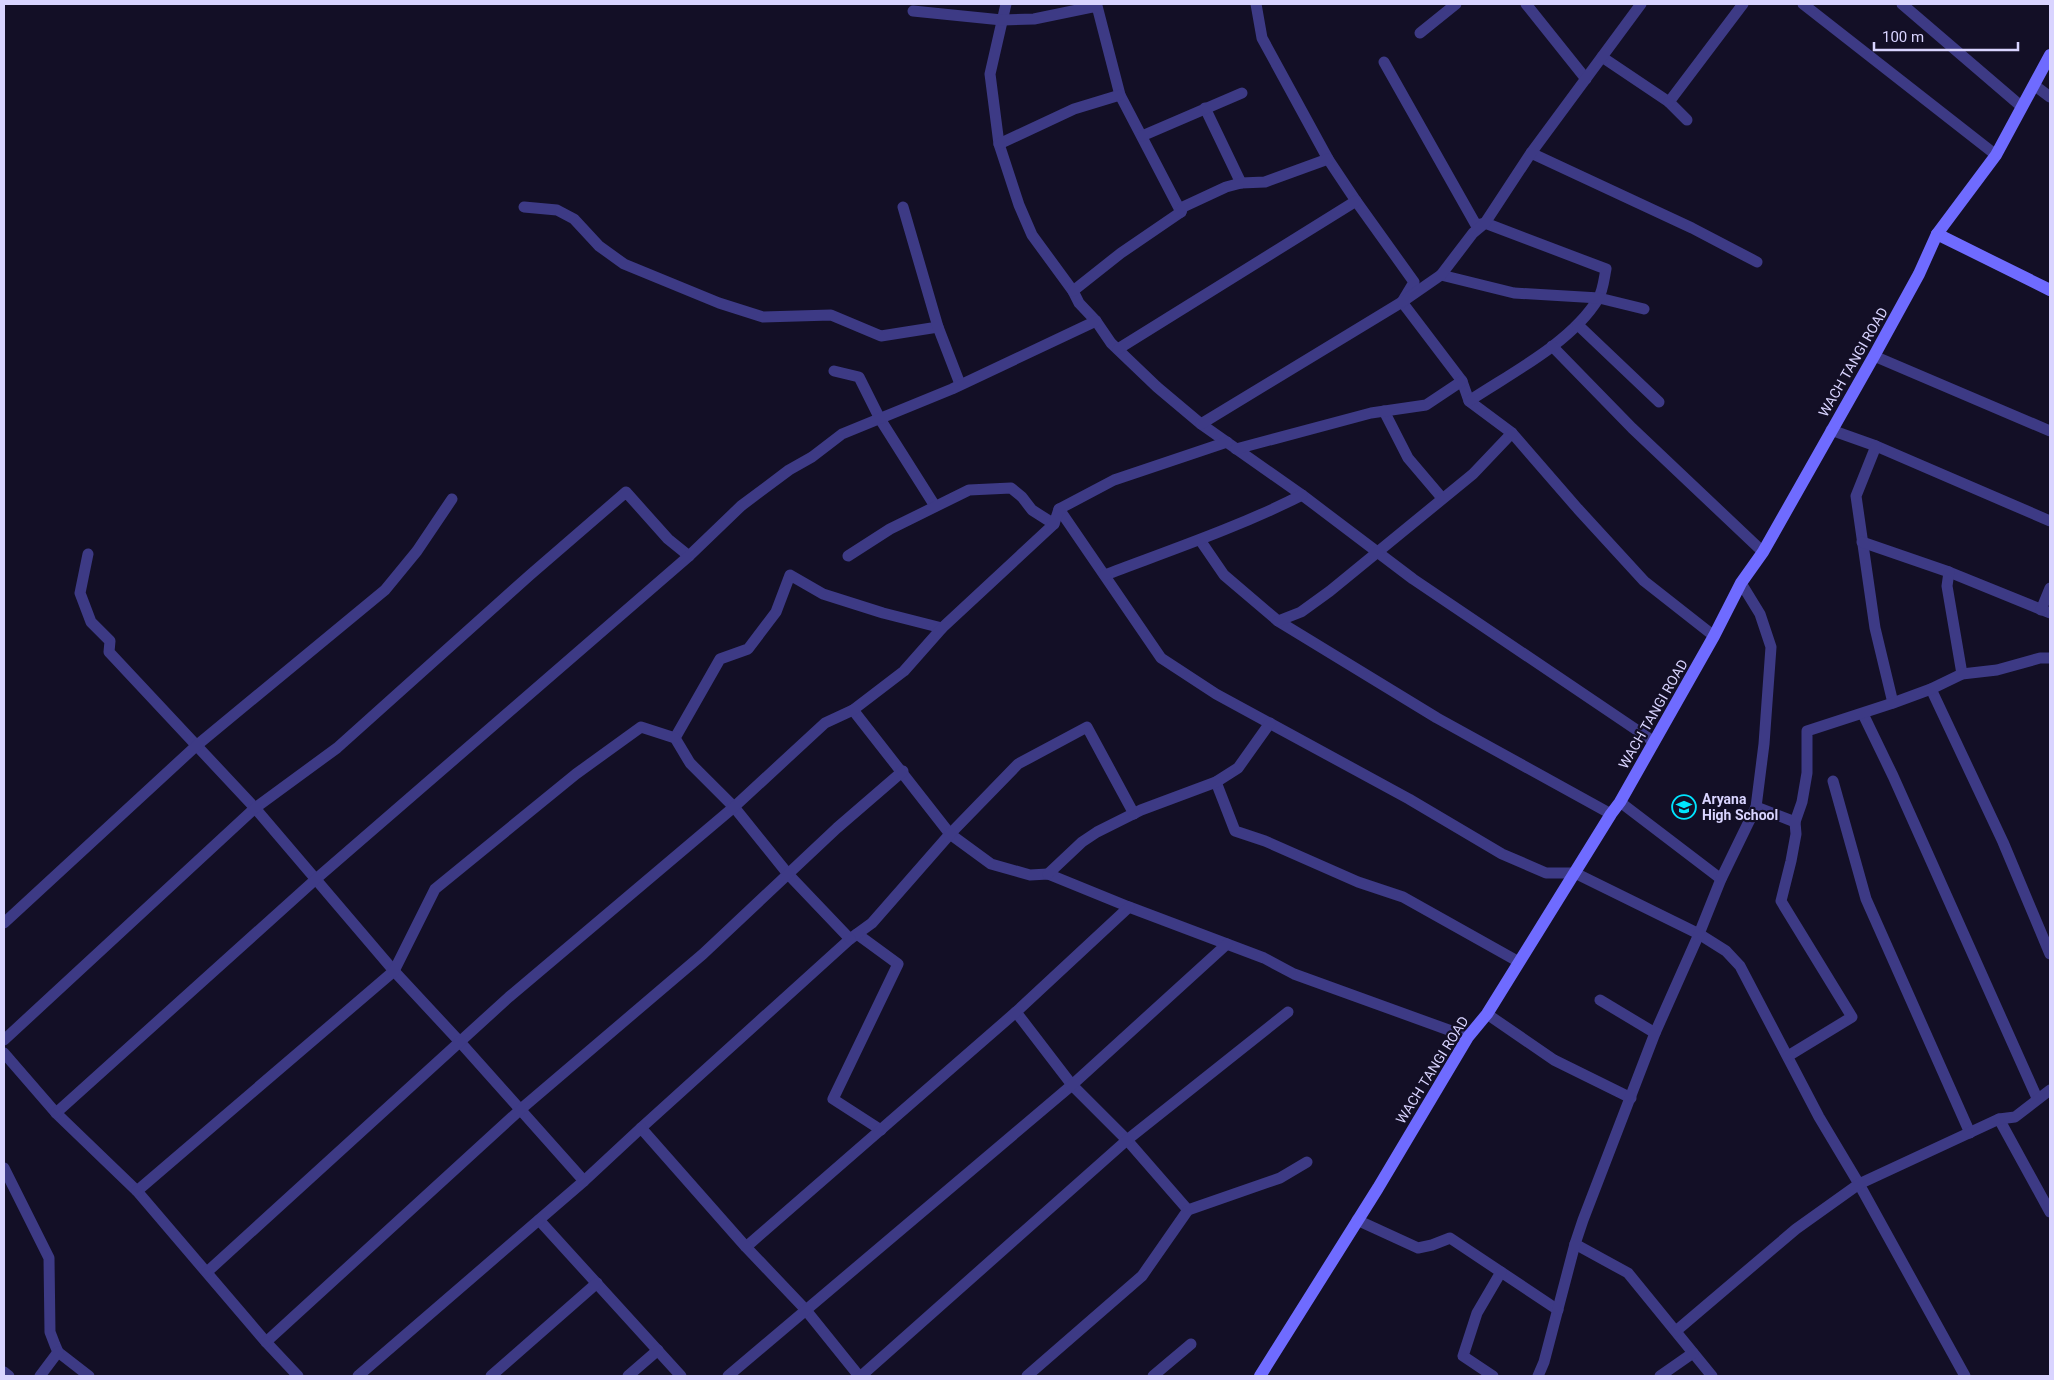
<svg xmlns="http://www.w3.org/2000/svg" width="2054" height="1380" font-family="Roboto,sans-serif">
	<style>
		.lines { fill: none; stroke-linecap: round; stroke-linejoin: round }
		.street { stroke: #3d3a85; stroke-width: 11 }
		.secondary { stroke: #6f6bff; stroke-width: 12 }
		.labels { text-anchor: middle; stroke-width: 4.5; stroke-linejoin: round; paint-order: stroke }
		.street-label { font-size: 14px; fill: #d9d4ff; stroke: #130f26 }
		.poi-label { font-size: 14px; font-weight: bold; fill: #d9d4ff; stroke: #130f26; text-anchor: start }
	</style>
	<rect width="100%" height="100%" fill="#130f26"/>
	<g class="lines">
		<g class="street">
			<polyline points="1006,4 990,74 999,144 1019,205 1032,235 1073,291 1079,303 1096,321 1111,343 1157,387 1201,424 1302,495 1413,579 1653,741"/>
			<polyline points="1256,4 1262,38 1328,159 1356,201 1414,282 1402,302 1462,381 1469,401 1512,433 1578,509 1644,581 1714,636"/>
			<polyline points="1526,4 1586,79"/>
			<polyline points="1803,4 1996,155"/>
			<polyline points="1902,4 2022,107"/>
			<polyline points="913,11 1002,20 1034,19 1097,6 1120,95 1181,212"/>
			<polyline points="1420,33 1456,4"/>
			<polyline points="1602,57 1669,102 1687,120"/>
			<path d="M1384 62 1476 225 1485 223 1606 269C1604 279 1603 291 1598 299 1571 343 1511 373 1469 401"/>
			<polyline points="2034,85 2050,97"/>
			<polyline points="1669,102 1743,4"/>
			<polyline points="1205,108 1241,183"/>
			<polyline points="1142,136 1242,93"/>
			<polyline points="999,144 1074,109 1120,95"/>
			<polyline points="1531,153 1692,228 1757,262"/>
			<polyline points="524,207 557,210 574,219 599,246 624,264 719,303 763,317 831,315 881,336 938,327"/>
			<polyline points="903,207 938,327 960,384"/>
			<polyline points="1441,275 1514,293 1599,298 1644,309"/>
			<polyline points="1073,291 1121,253 1181,212 1183,207 1226,187 1241,183 1265,182 1328,159"/>
			<polyline points="1578,325 1659,402"/>
			<polyline points="1552,346 1632,428 1763,552"/>
			<polyline points="1118,349 1356,201"/>
			<polyline points="1874,356 2050,431"/>
			<polyline points="834,371 859,377 880,419 935,506"/>
			<polyline points="1384,411 1408,458 1442,498"/>
			<polyline points="1201,424 1402,302 1441,275 1473,233 1485,223 1531,153 1641,4"/>
			<polyline points="1831,430 1876,446 2050,521"/>
			<polyline points="1876,446 1856,496 1875,628 1893,703"/>
			<polyline points="1236,449 1371,413 1426,405 1462,381"/>
			<polyline points="1059,509 1161,658 1216,694 1409,799 1502,854 1546,873 1575,873 1699,934 1726,951 1740,966 1819,1117 1859,1184 1965,1376"/>
			<polyline points="1200,540 1224,575 1278,621 1437,718 1611,814"/>
			<polyline points="1862,542 1949,572 2050,613"/>
			<polyline points="88,554 80,593 91,622 110,641 109,652 255,808 394,971 460,1042 584,1181"/>
			<polyline points="848,556 890,529 969,490 1011,488 1022,497 1032,510 1054,524"/>
			<polyline points="1949,572 1947,586 1962,674"/>
			<path d="M1105 575C1171 550 1239 527 1302 495"/>
			<polyline points="2041,610 2050,588"/>
			<polyline points="1278,621 1301,612 1330,591 1473,474 1512,433"/>
			<polyline points="1931,689 2003,842 2050,954"/>
			<polyline points="853,710 950,834 991,864 1030,875 1048,874 1129,907 1264,958 1294,974 1468,1037"/>
			<polyline points="1863,714 1893,776 2037,1098"/>
			<polyline points="675,738 720,659 748,649 776,612 790,575 823,594 883,613 942,628"/>
			<polyline points="1833,781 1866,899 1970,1133"/>
			<polyline points="1216,782 1235,831 1265,841 1358,882 1403,897 1519,962"/>
			<polyline points="1620,802 1721,879"/>
			<polyline points="1756,807 1795,822"/>
			<polyline points="1048,874 1082,842 1097,832 1141,810 1216,782 1238,768 1270,723"/>
			<polyline points="4,923 196,746 385,590 417,551 452,499"/>
			<polyline points="857,934 898,964 833,1099 881,1130"/>
			<polyline points="1600,1000 1655,1033"/>
			<polyline points="1016,1012 1072,1085 1127,1140 1188,1210"/>
			<polyline points="1487,1014 1554,1060 1631,1098"/>
			<polyline points="4,1040 255,808 337,748 530,575 626,492 668,539 689,556"/>
			<polyline points="4,1053 56,1113 137,1191 266,1342 298,1376"/>
			<polyline points="1788,1056 1852,1017 1781,901 1791,861 1796,834 1795,822 1802,802 1807,773 1807,731 1893,703 1931,689 1962,674 1997,670 2040,658 2050,658"/>
			<polyline points="56,1113 316,879 689,556 741,506 789,470 812,457 842,434 952,389 1096,321"/>
			<polyline points="1999,1119 2050,1212"/>
			<polyline points="641,1128 850,939 872,923 950,834 1018,764 1087,727 1134,814"/>
			<polyline points="4,1168 49,1258 50,1332 55,1345 58,1352 89,1376"/>
			<polyline points="137,1191 394,971 435,889 576,774 641,727 675,738 690,763 734,807 788,874 850,939"/>
			<polyline points="539,1220 681,1376"/>
			<polyline points="1357,1220 1418,1248 1432,1245 1450,1238 1558,1310"/>
			<polyline points="1575,1244 1628,1273 1712,1376"/>
			<polyline points="746,1247 1016,1012 1129,907"/>
			<polyline points="207,1272 509,997 734,807 825,723 853,710 904,671 942,628 1054,524 1059,509 1114,480 1227,442"/>
			<polyline points="1676,1331 1796,1229 1859,1184 1999,1119 2015,1117 2050,1090"/>
			<polyline points="266,1342 521,1109 703,954 837,828 903,771"/>
			<polyline points="4,1372 9,1376"/>
			<polyline points="40,1376 58,1352"/>
			<polyline points="358,1376 584,1181 641,1128 746,1247 805,1309 859,1376"/>
			<polyline points="491,1376 597,1283"/>
			<polyline points="628,1376 658,1350"/>
			<polyline points="728,1376 1072,1085 1227,944"/>
			<polyline points="861,1376 1127,1140 1288,1012"/>
			<polyline points="1027,1376 1142,1276 1188,1210 1280,1178 1307,1162"/>
			<polyline points="1153,1376 1191,1344"/>
			<polyline points="1493,1376 1463,1356 1477,1313 1501,1272"/>
			<polyline points="1538,1376 1544,1362 1575,1244 1583,1220 1655,1033 1699,934 1721,879 1756,807 1764,744 1771,647 1760,614 1741,583"/>
			<polyline points="1660,1376 1693,1353"/>
		</g>
		<g class="secondary">
			<polyline points="1937,234 2050,290"/>
			<polyline points="1260,1376 1378,1188 1468,1037 1487,1014 1611,814 1620,802 1714,636 1741,583 1763,552 1874,356 1919,274 1937,234 1996,155 2050,55"/>
		</g>
	</g>
	<defs>
		<g id="school-ring" transform="scale(1.25)"><circle r="9.5" fill="#130f26" stroke="#00e5ff" stroke-width="1.5"/><path d="M0-5L7-2L0 1L-7-2ZM-4 1L0 2.5L4 1V4Q0 6-4 4Z" fill="#00e5ff"/></g>
	</defs>
	<g fill-rule="evenodd">
		<use href="#school-ring" x="1684" y="807"/>
	</g>
	<g class="labels">
		<g class="street-label">
			<text transform="translate(1853 362) rotate(-60)" y="5">WACH TANGI ROAD</text>
			<text transform="translate(1653 714) rotate(-60)" y="5">WACH TANGI ROAD</text>
			<text transform="translate(1432 1070) rotate(-58)" y="5">WACH TANGI ROAD</text>
		</g>
		<g class="poi-label">
			<text x="1702" y="804">Aryana<tspan x="1702" dy="16">High School</tspan></text>
		</g>
	</g>
	<rect width="2054" height="1380" fill="none" stroke="#d9d4ff" stroke-width="10"/>
	<path d="M1874 42v8h144v-8" fill="none" stroke="#d9d4ff" stroke-width="2.5"/>
	<text x="1882" y="42" font-size="15" fill="#d9d4ff" stroke="#130f26" stroke-width="4" paint-order="stroke">100 m</text>
</svg>
